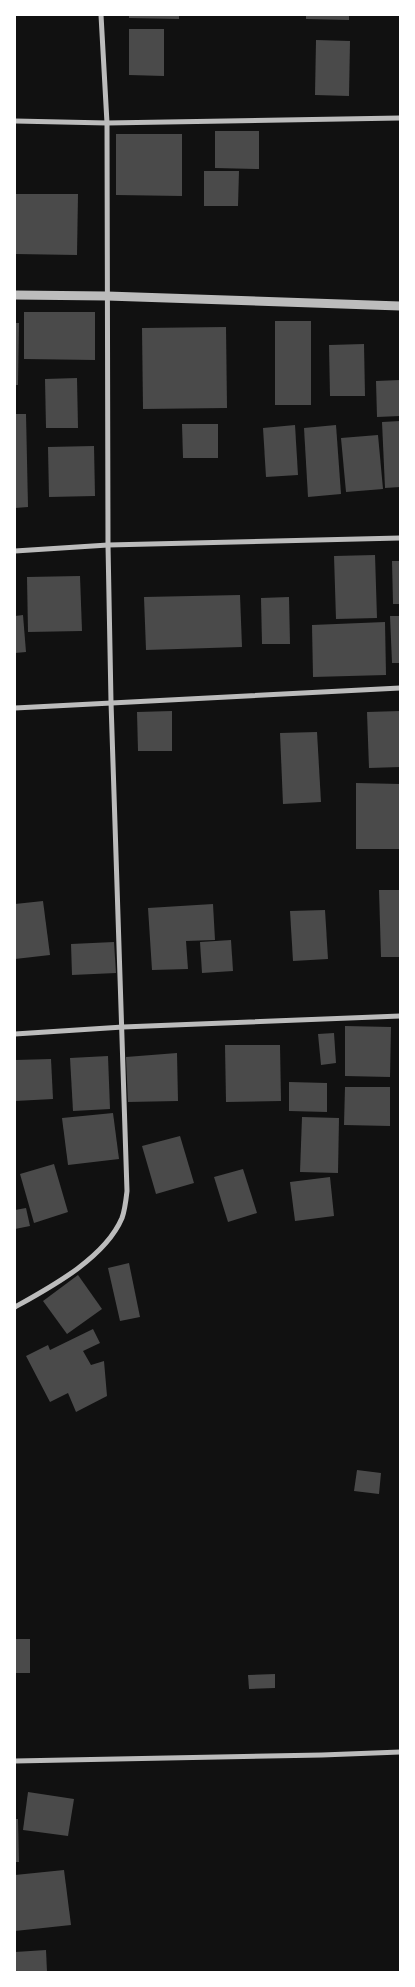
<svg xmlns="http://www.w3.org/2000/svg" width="415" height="1987" font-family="Commissioner,sans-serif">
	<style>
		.building { fill: #4a4a4a }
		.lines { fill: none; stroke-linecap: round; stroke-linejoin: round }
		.minor { stroke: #bcbcbc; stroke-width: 5 }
		.tertiary { stroke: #bcbcbc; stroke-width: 9 }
	</style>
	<rect width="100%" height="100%" fill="#111"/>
	<g class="building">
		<polygon points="129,15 179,15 179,19 129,18"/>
		<polygon points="306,15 349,15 349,20 306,19"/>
		<polygon points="129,29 164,29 164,76 129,75"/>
		<polygon points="316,40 350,41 349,96 315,95"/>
		<polygon points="215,131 259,131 259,169 215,168"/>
		<polygon points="116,134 182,134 182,196 116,195"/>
		<polygon points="204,171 239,171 238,206 204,206"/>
		<polygon points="15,194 78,194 77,255 15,254"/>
		<polygon points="24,312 95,312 95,360 24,359"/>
		<rect x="275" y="321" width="36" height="84"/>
		<polygon points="15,323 19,323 18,385 15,385"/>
		<polygon points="226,327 227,408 143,409 142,328"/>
		<polygon points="364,344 365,396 330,396 329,345"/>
		<polygon points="77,378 78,428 46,428 45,379"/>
		<polygon points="400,380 400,416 377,417 376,381"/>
		<polygon points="15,414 26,414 28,507 15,508"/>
		<polygon points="400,421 400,487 385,488 382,422"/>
		<polygon points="182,424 218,424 218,458 183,458"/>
		<polygon points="295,425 298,475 266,477 263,428"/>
		<polygon points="336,425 341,494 308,497 304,428"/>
		<polygon points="378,435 383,489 346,492 341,438"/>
		<polygon points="94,446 95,496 49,497 48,447"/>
		<polygon points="375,555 377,618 336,619 334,556"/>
		<polygon points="392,561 400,561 400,604 393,604"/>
		<polygon points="80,576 82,631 28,632 27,577"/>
		<polygon points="240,595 242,647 146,650 144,597"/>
		<polygon points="289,597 290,644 262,644 261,598"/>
		<polygon points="23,615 26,652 15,653 15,616"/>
		<polygon points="390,616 400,616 400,663 392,663"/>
		<polygon points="385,622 386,675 313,677 312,625"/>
		<polygon points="172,711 172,751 138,751 137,712"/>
		<polygon points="400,711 400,767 369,768 367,712"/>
		<polygon points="317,732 321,802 283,804 280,733"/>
		<polygon points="356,783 400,784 400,849 356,849"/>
		<polygon points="379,890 400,890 400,957 381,957"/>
		<polygon points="43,901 50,955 15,959 15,904"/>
		<polygon points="213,904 215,940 186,941 188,969 152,970 148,908"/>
		<polygon points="325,910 328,959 293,961 290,911"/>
		<polygon points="231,940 233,971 202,973 200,942"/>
		<polygon points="114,942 116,973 72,975 71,944"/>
		<polygon points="345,1026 391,1027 390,1077 345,1076"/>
		<polygon points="334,1033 336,1063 321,1065 318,1034"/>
		<polygon points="225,1045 280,1045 281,1101 226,1102"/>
		<polygon points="177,1053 178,1101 128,1102 126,1057"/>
		<polygon points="108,1056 110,1109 73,1111 70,1058"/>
		<polygon points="51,1059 53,1099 15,1101 15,1060"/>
		<polygon points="289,1082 327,1083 327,1112 289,1111"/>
		<polygon points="345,1087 390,1087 390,1126 344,1125"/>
		<polygon points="113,1113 119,1159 68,1165 62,1118"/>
		<polygon points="302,1117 339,1118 338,1173 300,1172"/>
		<polygon points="180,1136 194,1183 156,1194 142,1146"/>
		<polygon points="54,1164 68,1212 34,1223 20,1174"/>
		<polygon points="243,1169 257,1213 228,1222 214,1177"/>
		<polygon points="330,1177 334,1216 295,1221 290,1182"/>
		<polygon points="26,1208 30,1226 15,1229 15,1210"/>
		<polygon points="129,1263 140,1317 120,1321 108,1268"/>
		<polygon points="78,1275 102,1309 67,1334 43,1301"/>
		<polygon points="93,1329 100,1343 83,1351 91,1365 104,1361 107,1396 76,1412 68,1393 50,1402 26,1356 48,1345 50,1350"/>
		<polygon points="357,1470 381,1473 379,1494 354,1491"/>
		<rect x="15" y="1639" width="15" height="34"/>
		<polygon points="275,1674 275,1688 249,1689 248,1675"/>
		<polygon points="28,1792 74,1799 68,1836 23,1830"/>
		<polygon points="15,1819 18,1819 19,1862 15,1862"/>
		<polygon points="64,1870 71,1925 15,1931 15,1875"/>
		<polygon points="46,1950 47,1972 15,1972 15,1952"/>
	</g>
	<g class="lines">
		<g class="minor">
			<polyline points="15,121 107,123 400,118"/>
			<polyline points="15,551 108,545 400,538"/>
			<polyline points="15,708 400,688"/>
			<polyline points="15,1034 123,1027 400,1016"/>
			<path d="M15 1307C51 1287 105 1258 122 1218 125 1210 126 1200 127 1191L111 702 108 545 107 123 101 15"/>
			<polyline points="15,1761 322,1755 400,1752"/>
		</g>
		<polyline class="tertiary" points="15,295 107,296 400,306"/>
	</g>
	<rect width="415" height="1987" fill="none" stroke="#ffffff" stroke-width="32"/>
</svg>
